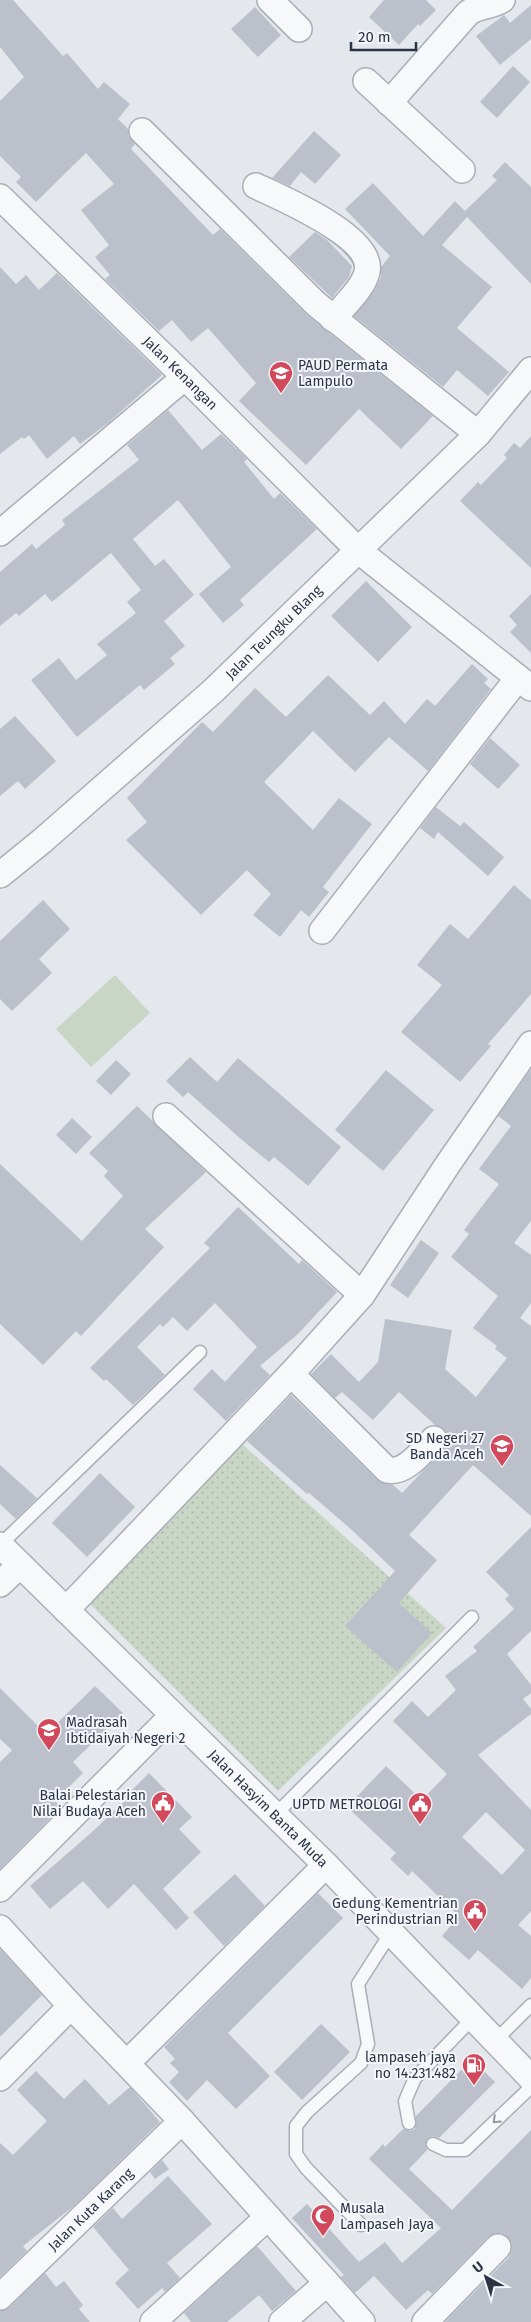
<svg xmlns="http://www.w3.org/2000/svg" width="531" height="2322" font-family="'Fira Sans',sans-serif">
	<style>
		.grass { fill: url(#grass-dots) }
		.pitch { fill: #c9d6c5 }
		.building { fill: #bbc0ca; fill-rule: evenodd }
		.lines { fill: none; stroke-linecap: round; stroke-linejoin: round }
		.lane-casing { stroke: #a9aeb7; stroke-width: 15 }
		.street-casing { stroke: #a9aeb7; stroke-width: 28 }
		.lane { stroke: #f7f8fa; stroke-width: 12 }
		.street { stroke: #f7f8fa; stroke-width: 25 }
		.oneway { stroke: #9196a0 }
		.labels { text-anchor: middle; stroke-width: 4; stroke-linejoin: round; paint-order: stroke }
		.poi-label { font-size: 14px; fill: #2b3445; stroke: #f4f6f9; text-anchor: end }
		.street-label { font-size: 14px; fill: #2b3445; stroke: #f4f6f9 }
	</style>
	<defs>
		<pattern id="grass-dots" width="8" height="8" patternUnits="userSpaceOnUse" patternTransform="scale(1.25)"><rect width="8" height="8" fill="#c9d6c5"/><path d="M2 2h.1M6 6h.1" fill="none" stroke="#adb8ab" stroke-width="1.8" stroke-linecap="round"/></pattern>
	</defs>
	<rect width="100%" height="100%" fill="#e4e7ec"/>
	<polygon class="grass" points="242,1444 446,1628 278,1791 86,1600"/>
	<polygon class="pitch" points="115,975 150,1013 91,1067 56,1029"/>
	<g class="building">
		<polygon points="0,0 13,0 63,56 67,53 98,89 104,82 130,104 118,119 128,129 128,135 135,144 131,149 213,235 220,229 307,315 433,416 401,449 359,409 306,465 239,401 256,383 208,328 191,342 172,320 159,331 105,279 110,275 95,257 109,245 81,210 114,184 86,153 36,202 16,182 21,177 0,156 0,101 24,77 0,47"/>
		<polygon points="384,0 426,0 436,10 420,26 418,24 399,45 369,17"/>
		<polygon points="531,5 531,39 500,65 476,36 504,15 510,23"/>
		<polygon points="255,7 281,35 258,57 231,29"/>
		<polygon points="513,66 530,82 497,118 480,102"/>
		<polygon points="314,131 341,155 315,184 301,172 290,186 272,178"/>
		<polygon points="505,162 531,187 531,284 467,217 442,245 492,287 457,328 509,372 488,396 457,370 443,387 354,316 374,291 381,277 381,267 390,256 345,209 373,183 423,236 455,201 465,211 497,180 492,176"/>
		<polygon points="315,232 327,240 352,266 349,277 332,298 289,257"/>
		<polygon points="0,267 16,284 26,275 39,290 57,273 162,375 108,423 80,444 74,436 47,459 29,435 24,439 22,437 0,454"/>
		<polygon points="168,410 202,450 221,434 247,459 244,462 274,499 280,493 317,529 240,600 244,605 223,623 199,594 231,567 178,500 133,539 155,566 164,559 194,595 164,621 185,646 170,658 175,664 144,690 140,685 77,737 31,680 59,658 76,680 107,655 97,644 136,613 127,602 141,590 111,553 52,602 45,594 19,616 16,613 0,626 0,572 32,544 36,549 65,525 62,520 139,460 127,445"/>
		<polygon points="531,436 531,568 460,501 478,482 481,485 507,458 504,455 514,443 520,448"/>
		<polygon points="366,581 412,627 378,662 331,616"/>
		<polygon points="531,594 531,653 510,632 517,625 509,616"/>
		<polygon points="472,664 488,679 484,683 491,689 428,771 389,737 355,772 313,731 264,782 313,830 339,798 372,824 323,887 329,892 309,917 301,910 280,937 253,915 271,894 247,870 201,915 126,840 147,822 127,798 202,722 213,732 255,688 286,717 328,675 370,715 384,701 405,724 427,699 435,706"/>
		<polygon points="15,716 56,761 25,789 18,781 0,796 0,729"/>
		<polygon points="490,738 520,765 498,789 470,764"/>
		<polygon points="436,807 460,826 464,822 504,857 488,876 438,832 434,839 420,828"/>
		<polygon points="514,885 531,900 531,994 488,1044 491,1046 460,1082 401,1032 442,985 417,965 450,924 468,939"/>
		<polygon points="43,900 70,929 39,959 52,973 12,1011 0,999 0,941"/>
		<polygon points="190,1057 217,1082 238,1058 341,1147 308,1186 274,1157 269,1162 242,1140 188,1092 183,1097 166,1081"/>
		<polygon points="116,1060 131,1074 111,1095 96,1081"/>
		<polygon points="531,1069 531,1221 514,1243 531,1255 531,1303 520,1318 531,1326 531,1516 473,1465 409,1535 437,1560 399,1603 432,1633 397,1672 345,1626 395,1571 353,1531 309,1493 307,1494 247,1441 291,1395 377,1480 393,1485 402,1493 444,1449 451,1439 444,1429 435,1425 399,1392 373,1420 342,1392 335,1398 311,1374 331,1354 359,1382 378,1362 385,1319 452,1330 445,1369 476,1397 507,1358 495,1349 497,1346 473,1328 498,1296 451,1257 469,1234 464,1230 499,1184 479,1169 511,1126 498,1116"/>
		<polygon points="386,1070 434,1110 383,1171 335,1130"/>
		<polygon points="137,1106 206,1172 145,1229 164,1247 81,1336 76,1331 43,1365 0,1324 0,1164 82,1241 123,1196 104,1176 108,1171 89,1153"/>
		<polygon points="72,1118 92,1137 76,1154 56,1135"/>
		<polygon points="238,1207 299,1264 302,1260 337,1292 298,1334 260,1366 270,1375 226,1421 193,1389 212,1369 225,1382 257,1347 215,1303 187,1331 173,1317 163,1327 160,1324 137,1347 165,1375 133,1405 106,1379 104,1381 90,1368 210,1248 204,1243"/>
		<polygon points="421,1240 439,1253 408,1298 390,1285"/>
		<polygon points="0,1465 37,1498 16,1519 0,1504"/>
		<polygon points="100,1473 135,1507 87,1557 52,1523"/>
		<path d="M531 1527V1631L507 1654 531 1685V1693L523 1699 531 1709V1714L478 1755 531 1810V1911L518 1925 531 1936V1978L522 1989 478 1950 469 1960 442 1936 459 1916 412 1871 408 1876 390 1859 396 1853 347 1807 386 1766 422 1800 447 1774 393 1721 412 1701 428 1717 456 1690 445 1676 477 1651 473 1647 514 1609 505 1599 509 1595 486 1572ZM486 1812 525 1850 502 1875 462 1837Z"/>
		<polygon points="95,1686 123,1713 73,1762 83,1773 55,1801 61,1807 0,1869 0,1762 12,1750 0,1739 0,1688 46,1734"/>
		<polygon points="149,1773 192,1817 179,1829 201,1852 163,1889 189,1918 176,1930 134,1884 108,1909 83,1881 50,1909 30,1886 92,1832 127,1799 125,1797"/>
		<polygon points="235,1874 265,1906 224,1946 193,1912"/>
		<polygon points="318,1893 343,1918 228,2033 270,2076 236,2109 207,2080 187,2101 169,2082 179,2072 170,2063 175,2059 164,2047"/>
		<polygon points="0,1949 42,1995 0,2037"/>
		<polygon points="321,2024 350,2052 302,2100 274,2072"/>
		<polygon points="472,2059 495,2082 439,2138 433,2136 428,2138 425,2144 427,2150 409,2169 452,2210 531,2130 531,2322 445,2322 509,2257 512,2250 512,2243 502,2233 495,2233 488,2237 432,2294 428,2290 406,2310 374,2276 355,2293 341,2277 344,2275 292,2218 307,2204 359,2262 385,2242 402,2263 441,2228 369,2159 383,2144 385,2147 403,2129 410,2131 415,2129 416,2116"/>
		<polygon points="36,2071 64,2099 85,2079 109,2105 130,2087 160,2122 75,2205 23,2246 27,2251 0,2277 0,2143 13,2155 47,2121 17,2090"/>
		<polygon points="162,2160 169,2169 155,2179 150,2172"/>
		<polygon points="168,2176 212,2224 167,2263 180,2278 165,2292 162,2288 138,2309 115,2283 129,2270 93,2227 113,2208 122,2219"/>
		<polygon points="257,2246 296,2291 272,2311 259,2295 227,2322 191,2322 184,2313"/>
		<polygon points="45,2273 56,2287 64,2281 83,2305 79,2309 90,2322 0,2322 0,2311 10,2307"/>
	</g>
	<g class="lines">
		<g class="lane-casing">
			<g id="lane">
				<polyline points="0,1545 200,1352"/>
				<polyline points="275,1815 472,1617"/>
				<polyline points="495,2041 531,2005"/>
				<polyline points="409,2123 405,2101 415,2078 473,2018"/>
				<polyline points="433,2144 446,2150 465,2150 531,2087"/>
				<polyline points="361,2225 306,2168 296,2154 296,2126 307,2112 361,2063 368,2044 358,1984 390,1934"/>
			</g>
		</g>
		<g class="street-casing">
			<g id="street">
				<polyline points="270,0 299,29"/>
				<polyline points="366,81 462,170"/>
				<path d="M389 103 468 13C479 5 491 7 502 0"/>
				<polyline points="142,131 316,304 478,434"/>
				<path d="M256 186C281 198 375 237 367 272 363 289 344 305 333 319"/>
				<path id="s1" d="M0 197 185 377 359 551 531 688"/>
				<polyline points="0,533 185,377"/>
				<path id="s2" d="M0 875 42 841 213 691 478 434 531 370"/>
				<polyline points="322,931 518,678"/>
				<polyline points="166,1116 362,1295"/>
				<path d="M291 1374 387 1470C406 1474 423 1450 434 1439"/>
				<path id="s3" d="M0 1545 326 1865 531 2078"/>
				<polyline points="0,1584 20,1565"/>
				<polyline points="66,1610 291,1374 362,1295 448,1164 531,1044"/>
				<polyline points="0,1889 173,1715"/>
				<polyline points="0,1928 71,2006 182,2121 362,2322"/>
				<polyline points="127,2063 326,1865"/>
				<polyline points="0,2078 71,2006"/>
				<path id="s4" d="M0 2297 182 2121"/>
				<polyline points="153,2322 268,2217"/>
				<polyline points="282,2322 327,2283"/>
				<polyline points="425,2322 498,2247"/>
			</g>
		</g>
		<use href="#lane" class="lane"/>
		<use href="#street" class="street"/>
	</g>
	<defs><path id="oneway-chevron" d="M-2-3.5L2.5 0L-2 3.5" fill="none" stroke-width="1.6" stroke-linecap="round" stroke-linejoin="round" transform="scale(1.25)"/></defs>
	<use class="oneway" href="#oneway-chevron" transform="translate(496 2120) rotate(136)"/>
	<defs>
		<g id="school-pin" transform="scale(1.25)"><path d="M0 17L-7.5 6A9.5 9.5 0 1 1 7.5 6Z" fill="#d1495b" stroke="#f4f6f9"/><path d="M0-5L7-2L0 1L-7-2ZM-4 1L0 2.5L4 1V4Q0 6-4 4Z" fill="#fff"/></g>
		<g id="civic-pin" transform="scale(1.25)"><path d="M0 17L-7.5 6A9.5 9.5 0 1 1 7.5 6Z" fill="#d1495b" stroke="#f4f6f9"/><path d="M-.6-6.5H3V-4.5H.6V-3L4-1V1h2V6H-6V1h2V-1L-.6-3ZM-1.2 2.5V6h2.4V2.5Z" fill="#fff"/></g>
		<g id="fuel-pin" transform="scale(1.25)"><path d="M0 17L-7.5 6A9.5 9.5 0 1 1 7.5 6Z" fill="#d1495b" stroke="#f4f6f9"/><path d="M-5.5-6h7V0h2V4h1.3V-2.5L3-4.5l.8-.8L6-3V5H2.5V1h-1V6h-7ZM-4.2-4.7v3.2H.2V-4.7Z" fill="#fff"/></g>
		<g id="mosque-pin" transform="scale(1.25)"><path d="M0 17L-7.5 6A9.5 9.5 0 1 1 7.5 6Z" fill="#d1495b" stroke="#f4f6f9"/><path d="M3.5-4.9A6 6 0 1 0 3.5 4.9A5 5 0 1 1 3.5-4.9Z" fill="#fff"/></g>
	</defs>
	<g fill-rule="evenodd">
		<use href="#school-pin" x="281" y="373"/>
		<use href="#school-pin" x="502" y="1446"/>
		<use href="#school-pin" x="49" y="1730"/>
		<use href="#civic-pin" x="163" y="1803"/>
		<use href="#civic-pin" x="420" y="1804"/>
		<use href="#civic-pin" x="475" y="1911"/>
		<use href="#fuel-pin" x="474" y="2065"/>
		<use href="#mosque-pin" x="323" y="2216"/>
	</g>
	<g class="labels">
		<g class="poi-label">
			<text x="298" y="370" text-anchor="start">PAUD Permata<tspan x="298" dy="16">Lampulo</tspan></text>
			<text x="484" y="1443">SD Negeri 27<tspan x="484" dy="16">Banda Aceh</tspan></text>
			<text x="66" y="1727" text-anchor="start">Madrasah<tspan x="66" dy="16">Ibtidaiyah Negeri 2</tspan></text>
			<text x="146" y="1800">Balai Pelestarian<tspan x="146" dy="16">Nilai Budaya Aceh</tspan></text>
			<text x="402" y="1809">UPTD METROLOGI</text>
			<text x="458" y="1908">Gedung Kementrian<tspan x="458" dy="16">Perindustrian RI</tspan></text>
			<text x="456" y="2062">lampaseh jaya<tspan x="456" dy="16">no 14.231.482</tspan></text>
			<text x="340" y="2213" text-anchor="start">Musala<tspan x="340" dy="16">Lampaseh Jaya</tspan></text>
		</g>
		<g class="street-label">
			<text dy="5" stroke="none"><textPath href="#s1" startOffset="252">Jalan Kenangan</textPath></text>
			<text dy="5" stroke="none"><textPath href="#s2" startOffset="366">Jalan Teungku Blang</textPath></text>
			<text dy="5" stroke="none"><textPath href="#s3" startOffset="376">Jalan Hasyim Banta Muda</textPath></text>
			<text dy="5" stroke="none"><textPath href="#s4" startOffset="126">Jalan Kuta Karang</textPath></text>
		</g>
	</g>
	<g transform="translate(486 2277) rotate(321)" stroke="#f4f6f9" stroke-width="4" paint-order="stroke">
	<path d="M0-4L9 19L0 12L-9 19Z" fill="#2b3445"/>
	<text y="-8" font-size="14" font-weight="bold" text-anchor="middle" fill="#2b3445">U</text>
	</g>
	<path d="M351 42v8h65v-8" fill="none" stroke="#2b3445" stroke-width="2.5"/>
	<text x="358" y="42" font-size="15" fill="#2b3445" stroke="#f4f6f9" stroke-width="4" paint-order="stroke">20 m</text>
</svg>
